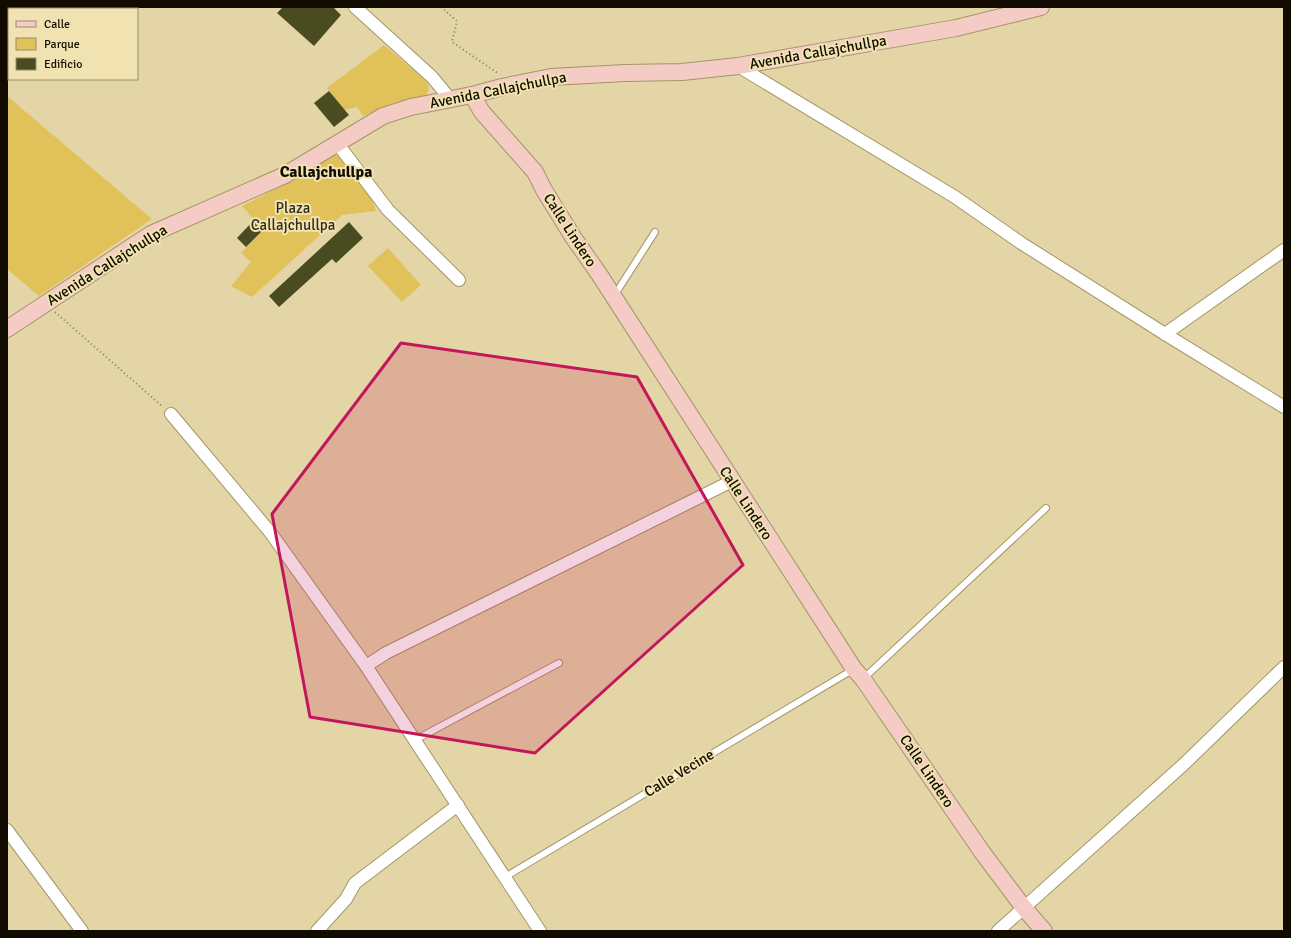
<svg xmlns="http://www.w3.org/2000/svg" width="1291" height="938" font-family="Signika,sans-serif">
	<style>
		.green { fill: #e1c159 }
		.building { fill: #494c20 }
		.lines { fill: none; stroke-linecap: round; stroke-linejoin: round }
		.lane-casing { stroke: #a49568; stroke-width: 8 }
		.street-casing { stroke: #a49568; stroke-width: 14 }
		.secondary-casing { stroke: #a49568; stroke-width: 18 }
		.path { stroke: #877c5c; stroke-width: 2; stroke-dasharray: 1 3; stroke-linecap: butt }
		.lane { stroke: #fff; stroke-width: 6 }
		.street { stroke: #fff; stroke-width: 12 }
		.secondary { stroke: #f4ccc5; stroke-width: 16 }
		.marked { fill: #c2185b; fill-opacity: 0.2; stroke: #c2185b; stroke-width: 3; stroke-linejoin: round }
		.labels { text-anchor: middle; stroke-width: 4; stroke-linejoin: round; paint-order: stroke }
		.street-label { font-size: 15px; fill: #120c00; stroke: #f1e2b2 }
		.park-label { font-size: 15px; fill: #332c15; stroke: #f1e2b2 }
		.neighbourhood-label { font-size: 16px; font-weight: bold; fill: #120c00; stroke: #f1e2b2 }
	</style>
	<rect width="100%" height="100%" fill="#e4d5a6"/>
	<g class="green">
		<polygon points="384,45 425,80 429,87 427,94 421,99 394,103 363,116 357,107 344,110 327,88"/>
		<polygon points="7,96 152,219 39,296 7,269"/>
		<polygon points="339,155 370,194 376,211 342,215 252,297 231,286 251,262 241,253 263,230 242,206 294,180 330,156"/>
		<polygon points="388,248 421,285 402,302 368,266"/>
	</g>
	<g class="building">
		<polygon points="283,7 333,7 341,15 314,46 277,13"/>
		<polygon points="329,91 349,115 334,127 314,103"/>
		<polygon points="253,221 263,230 246,247 237,238"/>
		<polygon points="349,222 363,238 336,263 332,259 279,307 269,296"/>
	</g>
	<g class="lines">
		<g class="lane-casing">
			<g id="lane">
				<polyline points="614,296 655,232"/>
				<polyline points="863,679 1046,508"/>
				<polyline points="415,740 559,663"/>
				<polyline points="505,877 854,669"/>
			</g>
		</g>
		<g class="street-casing">
			<g id="street">
				<polyline points="355,7 432,77 451,100"/>
				<polyline points="738,66 955,197 1021,243 1165,334 1284,407"/>
				<polyline points="337,143 388,210 459,280"/>
				<polyline points="1165,334 1284,250"/>
				<polyline points="171,414 270,532 366,666 540,931"/>
				<polyline points="366,666 386,653 732,481"/>
				<polyline points="7,830 82,931"/>
				<polyline points="317,931 346,899 355,883 458,805"/>
				<polyline points="998,931 1183,765 1284,667"/>
			</g>
		</g>
		<g class="secondary-casing">
			<g id="secondary">
				<polyline points="472,95 482,112 535,172 544,190 573,237 599,274 854,669 863,679 982,852 1024,908 1044,931"/>
				<polyline points="7,329 151,234 285,175 383,116 411,107 472,95 502,87 551,77 625,73 682,72 738,66 956,28 1041,7"/>
			</g>
		</g>
		<g class="path">
			<polyline points="441,7 457,21 452,42 499,74"/>
			<polyline points="55,312 163,407"/>
		</g>
		<use href="#lane" class="lane"/>
		<use href="#street" class="street"/>
		<use href="#secondary" class="secondary"/>
	</g>
	<path class="marked" d="M401 343 637 377 743 565 535 753 310 717 272 514Z"/>
	<g class="labels">
		<g class="street-label">
			<text transform="translate(818 52) rotate(-10)" y="5">Avenida Callajchullpa</text>
			<text transform="translate(498 90) rotate(-11)" y="5">Avenida Callajchullpa</text>
			<text transform="translate(570 230) rotate(57)" y="5">Calle Lindero</text>
			<text transform="translate(107 265) rotate(-32)" y="5">Avenida Callajchullpa</text>
			<text transform="translate(746 503) rotate(57)" y="5">Calle Lindero</text>
			<text transform="translate(927 771) rotate(56)" y="5">Calle Lindero</text>
			<text transform="translate(679 773) rotate(-31)" y="5">Calle Vecine</text>
		</g>
		<g class="park-label">
			<text x="293" y="213">Plaza<tspan x="293" dy="17">Callajchullpa</tspan></text>
		</g>
		<g class="neighbourhood-label">
			<text x="326" y="177">Callajchullpa</text>
		</g>
	</g>
	<rect width="1291" height="938" fill="none" stroke="#120c00" stroke-width="16"/>
	<rect x="8" y="8" width="130" height="72" fill="#f1e2b2" stroke="#988c6b"/>
	<rect x="16" y="21" width="20" height="6" fill="#f4ccc5" stroke="#988c6b"/>
	<text x="44" y="28" font-size="12" fill="#120c00">Calle</text>
	<rect x="16" y="38" width="20" height="12" fill="#e1c159" stroke="#988c6b"/>
	<text x="44" y="48" font-size="12" fill="#120c00">Parque</text>
	<rect x="16" y="58" width="20" height="12" fill="#494c20" stroke="#988c6b"/>
	<text x="44" y="68" font-size="12" fill="#120c00">Edificio</text>
</svg>
